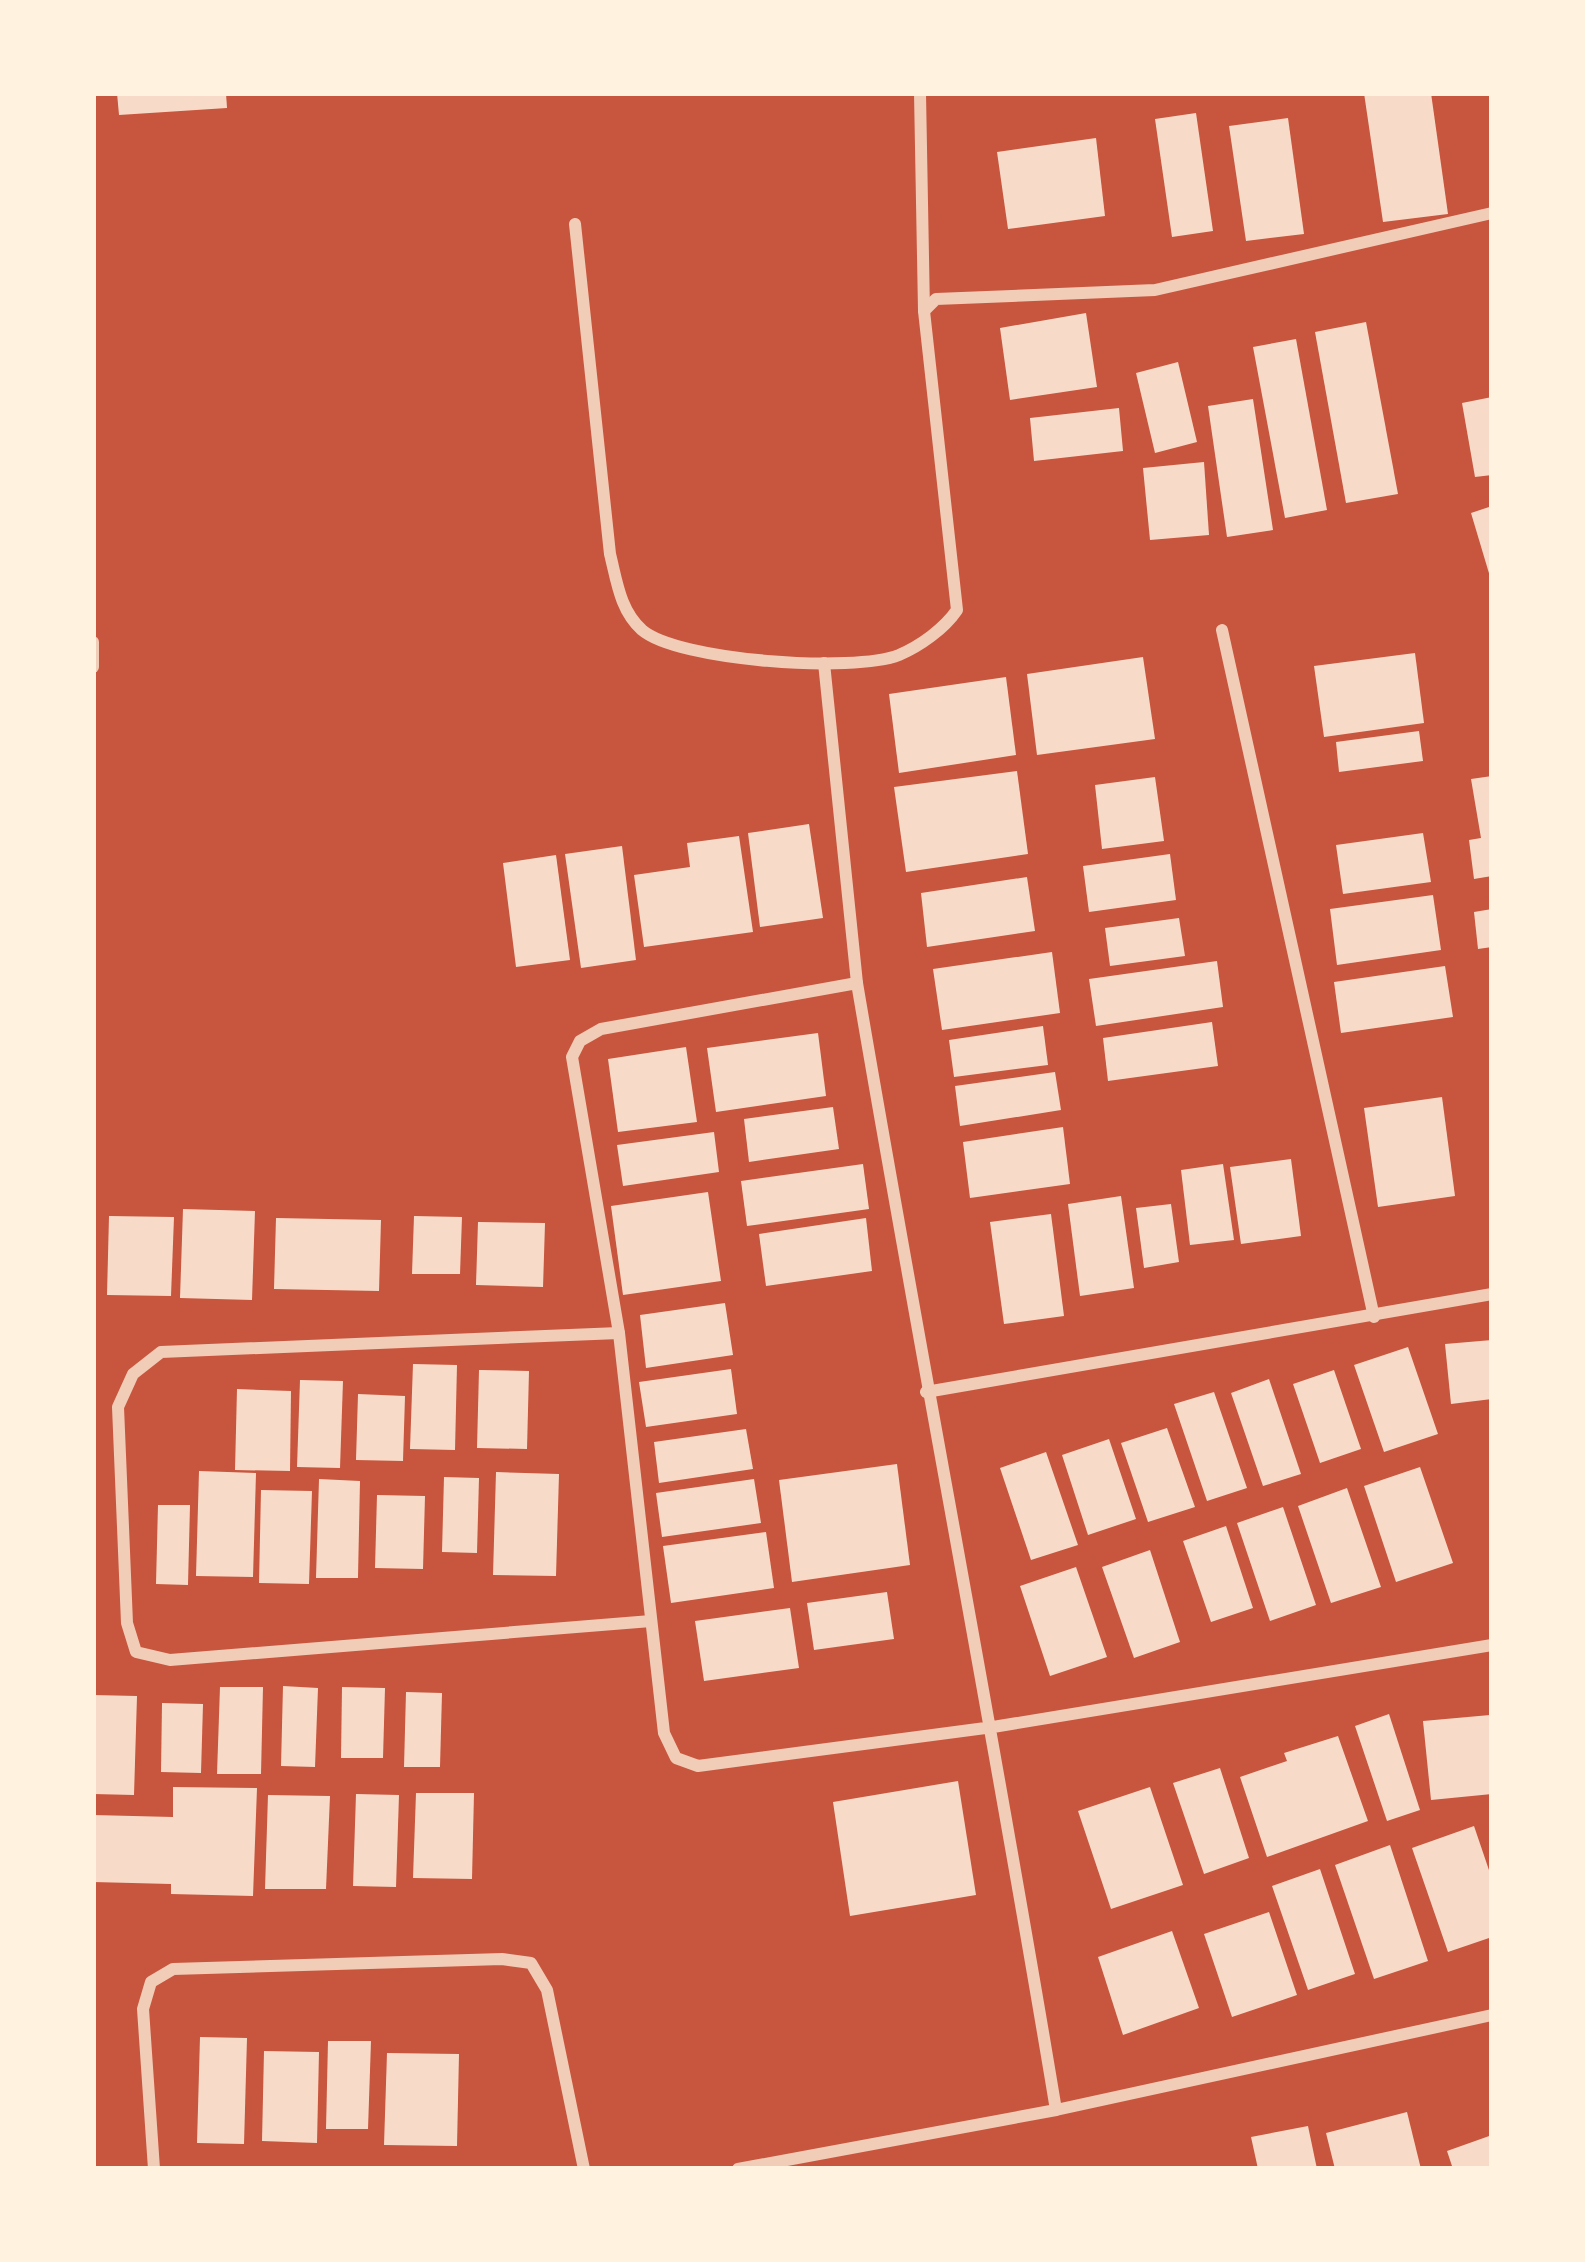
<svg xmlns="http://www.w3.org/2000/svg" width="1585" height="2262" font-family="'Source Sans 3',sans-serif">
	<style>
		.building { fill: #f7dbc8 }
		.lines { fill: none; stroke-linecap: round; stroke-linejoin: round }
		.minor { stroke: #f1ccb7; stroke-width: 12 }
	</style>
	<rect width="100%" height="100%" fill="#c8553d"/>
	<g class="building">
		<polygon points="117,93 226,93 227,108 119,115"/>
		<polygon points="1364,93 1431,93 1448,214 1383,222"/>
		<polygon points="1196,113 1213,231 1172,237 1155,119"/>
		<polygon points="1288,118 1304,234 1246,241 1229,126"/>
		<polygon points="1096,138 1105,216 1008,229 997,152"/>
		<polygon points="1086,313 1097,387 1010,400 1000,328"/>
		<polygon points="1366,322 1398,494 1346,503 1315,332"/>
		<polygon points="1296,339 1327,510 1285,518 1253,347"/>
		<polygon points="1178,362 1197,442 1155,453 1136,373"/>
		<polygon points="1492,397 1492,475 1475,477 1462,403"/>
		<polygon points="1253,399 1273,530 1227,537 1208,406"/>
		<polygon points="1119,408 1123,451 1034,461 1030,418"/>
		<polygon points="1204,462 1209,535 1150,540 1143,468"/>
		<polygon points="1492,506 1492,580 1491,580 1471,513"/>
		<polygon points="1415,653 1424,723 1324,737 1314,666"/>
		<polygon points="1143,657 1155,739 1037,755 1027,674"/>
		<polygon points="1006,677 1016,755 899,773 889,694"/>
		<polygon points="1419,731 1423,761 1339,772 1336,742"/>
		<polygon points="1017,771 1028,854 906,872 894,787"/>
		<polygon points="1492,776 1492,876 1474,879 1469,840 1481,838 1471,779"/>
		<polygon points="1155,777 1164,841 1102,849 1095,785"/>
		<polygon points="809,824 823,918 760,927 748,833"/>
		<polygon points="1423,833 1431,882 1343,894 1336,845"/>
		<polygon points="739,836 753,932 644,947 634,875 690,867 687,843"/>
		<polygon points="622,846 636,960 581,968 565,854"/>
		<polygon points="1170,854 1176,900 1089,912 1083,866"/>
		<polygon points="556,855 570,960 516,967 503,863"/>
		<polygon points="1027,877 1035,931 927,947 921,893"/>
		<polygon points="1433,895 1441,950 1337,965 1330,909"/>
		<polygon points="1492,909 1492,947 1478,949 1474,912"/>
		<polygon points="1179,918 1185,956 1110,966 1105,928"/>
		<polygon points="1052,952 1060,1013 942,1030 933,969"/>
		<polygon points="1217,961 1223,1007 1096,1026 1089,979"/>
		<polygon points="1445,966 1453,1017 1341,1033 1334,982"/>
		<polygon points="1212,1022 1218,1066 1108,1081 1103,1038"/>
		<polygon points="1043,1026 1048,1065 954,1077 949,1040"/>
		<polygon points="818,1033 826,1096 716,1112 707,1048"/>
		<polygon points="686,1047 697,1122 618,1132 608,1059"/>
		<polygon points="1055,1072 1061,1110 960,1126 955,1086"/>
		<polygon points="1442,1097 1455,1196 1378,1207 1364,1108"/>
		<polygon points="833,1107 839,1149 749,1162 744,1119"/>
		<polygon points="1063,1127 1070,1184 970,1198 963,1142"/>
		<polygon points="714,1132 719,1172 623,1186 617,1145"/>
		<polygon points="1291,1159 1301,1236 1241,1244 1230,1167"/>
		<polygon points="863,1164 869,1209 747,1226 741,1181"/>
		<polygon points="1223,1164 1234,1240 1190,1245 1181,1170"/>
		<polygon points="708,1192 721,1281 623,1295 611,1206"/>
		<polygon points="1121,1196 1134,1288 1080,1296 1068,1204"/>
		<polygon points="1171,1204 1179,1262 1144,1268 1136,1208"/>
		<polygon points="183,1209 255,1211 252,1300 180,1298"/>
		<polygon points="1051,1214 1064,1316 1004,1324 990,1222"/>
		<polygon points="109,1216 174,1217 171,1296 107,1295"/>
		<polygon points="414,1216 462,1217 460,1274 412,1274"/>
		<polygon points="276,1218 381,1220 379,1291 274,1289"/>
		<polygon points="866,1218 872,1271 766,1286 759,1234"/>
		<polygon points="478,1222 545,1223 543,1287 476,1285"/>
		<polygon points="725,1303 733,1355 646,1368 640,1315"/>
		<polygon points="1492,1340 1492,1399 1451,1404 1445,1344"/>
		<polygon points="1408,1347 1438,1434 1384,1452 1354,1365"/>
		<polygon points="413,1364 457,1365 455,1450 410,1449"/>
		<polygon points="731,1369 737,1414 646,1427 639,1382"/>
		<polygon points="479,1370 529,1371 527,1449 477,1448"/>
		<polygon points="1334,1370 1361,1449 1320,1463 1293,1384"/>
		<polygon points="1269,1379 1301,1474 1263,1486 1231,1393"/>
		<polygon points="300,1380 343,1381 340,1468 297,1467"/>
		<polygon points="237,1389 291,1391 290,1471 235,1470"/>
		<polygon points="1214,1392 1247,1488 1207,1501 1174,1404"/>
		<polygon points="358,1394 405,1396 403,1461 356,1460"/>
		<polygon points="1167,1428 1195,1507 1148,1522 1121,1443"/>
		<polygon points="746,1429 753,1469 659,1483 654,1442"/>
		<polygon points="1109,1439 1136,1519 1088,1535 1062,1455"/>
		<polygon points="1046,1452 1078,1545 1031,1560 1000,1468"/>
		<polygon points="897,1464 910,1565 792,1582 779,1480"/>
		<polygon points="1420,1467 1453,1563 1396,1582 1364,1486"/>
		<polygon points="199,1471 256,1473 253,1577 196,1576"/>
		<polygon points="496,1472 559,1474 556,1576 493,1575"/>
		<polygon points="444,1477 479,1478 477,1553 442,1552"/>
		<polygon points="319,1479 360,1481 358,1578 316,1578"/>
		<polygon points="754,1479 761,1523 662,1537 656,1493"/>
		<polygon points="1347,1488 1381,1587 1331,1603 1298,1506"/>
		<polygon points="261,1490 312,1491 309,1584 259,1583"/>
		<polygon points="377,1495 425,1496 423,1569 375,1568"/>
		<polygon points="158,1505 190,1505 188,1585 156,1584"/>
		<polygon points="1283,1507 1316,1605 1270,1621 1237,1523"/>
		<polygon points="1226,1526 1253,1608 1211,1622 1183,1541"/>
		<polygon points="766,1532 774,1588 671,1603 663,1546"/>
		<polygon points="1150,1550 1180,1642 1134,1658 1102,1567"/>
		<polygon points="1076,1567 1107,1657 1050,1676 1020,1586"/>
		<polygon points="887,1592 894,1639 814,1650 807,1603"/>
		<polygon points="790,1608 799,1668 704,1681 695,1621"/>
		<polygon points="283,1686 318,1688 315,1767 281,1766"/>
		<polygon points="220,1687 263,1687 261,1774 217,1774"/>
		<polygon points="342,1687 385,1688 383,1758 341,1758"/>
		<polygon points="406,1692 442,1693 440,1767 404,1767"/>
		<polygon points="93,1695 137,1696 134,1795 93,1794"/>
		<polygon points="162,1703 203,1704 201,1773 161,1772"/>
		<polygon points="1389,1714 1420,1810 1387,1821 1355,1726"/>
		<polygon points="1490,1715 1492,1794 1431,1800 1423,1721"/>
		<polygon points="1338,1736 1368,1821 1267,1857 1240,1777 1287,1761 1284,1753"/>
		<polygon points="1220,1768 1249,1858 1204,1874 1173,1783"/>
		<polygon points="958,1781 976,1895 850,1916 833,1802"/>
		<polygon points="173,1787 257,1788 253,1896 171,1894 171,1884 93,1882 93,1815 173,1817"/>
		<polygon points="1150,1787 1183,1885 1111,1909 1078,1811"/>
		<polygon points="416,1793 474,1793 472,1879 413,1878"/>
		<polygon points="356,1794 399,1795 396,1887 353,1886"/>
		<polygon points="268,1795 330,1796 326,1889 265,1889"/>
		<polygon points="1474,1826 1492,1879 1492,1937 1448,1952 1412,1848"/>
		<polygon points="1390,1845 1428,1961 1374,1979 1335,1865"/>
		<polygon points="1320,1869 1355,1974 1308,1990 1272,1886"/>
		<polygon points="1269,1912 1297,1995 1232,2017 1204,1934"/>
		<polygon points="1172,1931 1199,2008 1123,2035 1098,1957"/>
		<polygon points="200,2037 247,2038 244,2144 197,2143"/>
		<polygon points="328,2041 371,2041 368,2129 326,2129"/>
		<polygon points="264,2051 319,2052 317,2143 262,2141"/>
		<polygon points="387,2053 459,2054 457,2146 384,2145"/>
		<polygon points="1407,2112 1421,2169 1335,2169 1326,2133"/>
		<polygon points="1308,2126 1317,2169 1258,2169 1251,2137"/>
		<polygon points="1492,2135 1492,2169 1453,2169 1447,2151"/>
	</g>
	<g class="lines">
		<g class="minor">
			<polyline points="920,93 924,311"/>
			<path d="M575 224 610 554C617 582 620 610 642 630 678 661 854 673 899 655 920 646 944 629 957 610L924 311 936 299 1155 290 1492 213"/>
			<polyline points="1222,630 1374,1317"/>
			<polyline points="93,642 93,667"/>
			<polyline points="824,663 857,983"/>
			<polyline points="619,1333 161,1352 133,1374 118,1407 127,1623 136,1652 170,1660 651,1621"/>
			<polyline points="926,1392 1492,1294"/>
			<path d="M1056 2110C994 1734 921 1360 857 983L601 1029 580 1041 572 1057 619 1333 664 1733 676 1758 698 1766 993 1727 1492 1645"/>
			<polyline points="154,2169 143,2009 151,1982 173,1969 502,1959 531,1963 547,1990 584,2169"/>
			<polyline points="738,2169 1056,2110 1492,2015"/>
		</g>
	</g>
	<rect width="1585" height="2262" fill="none" stroke="#fff3e0" stroke-width="192"/>
</svg>
